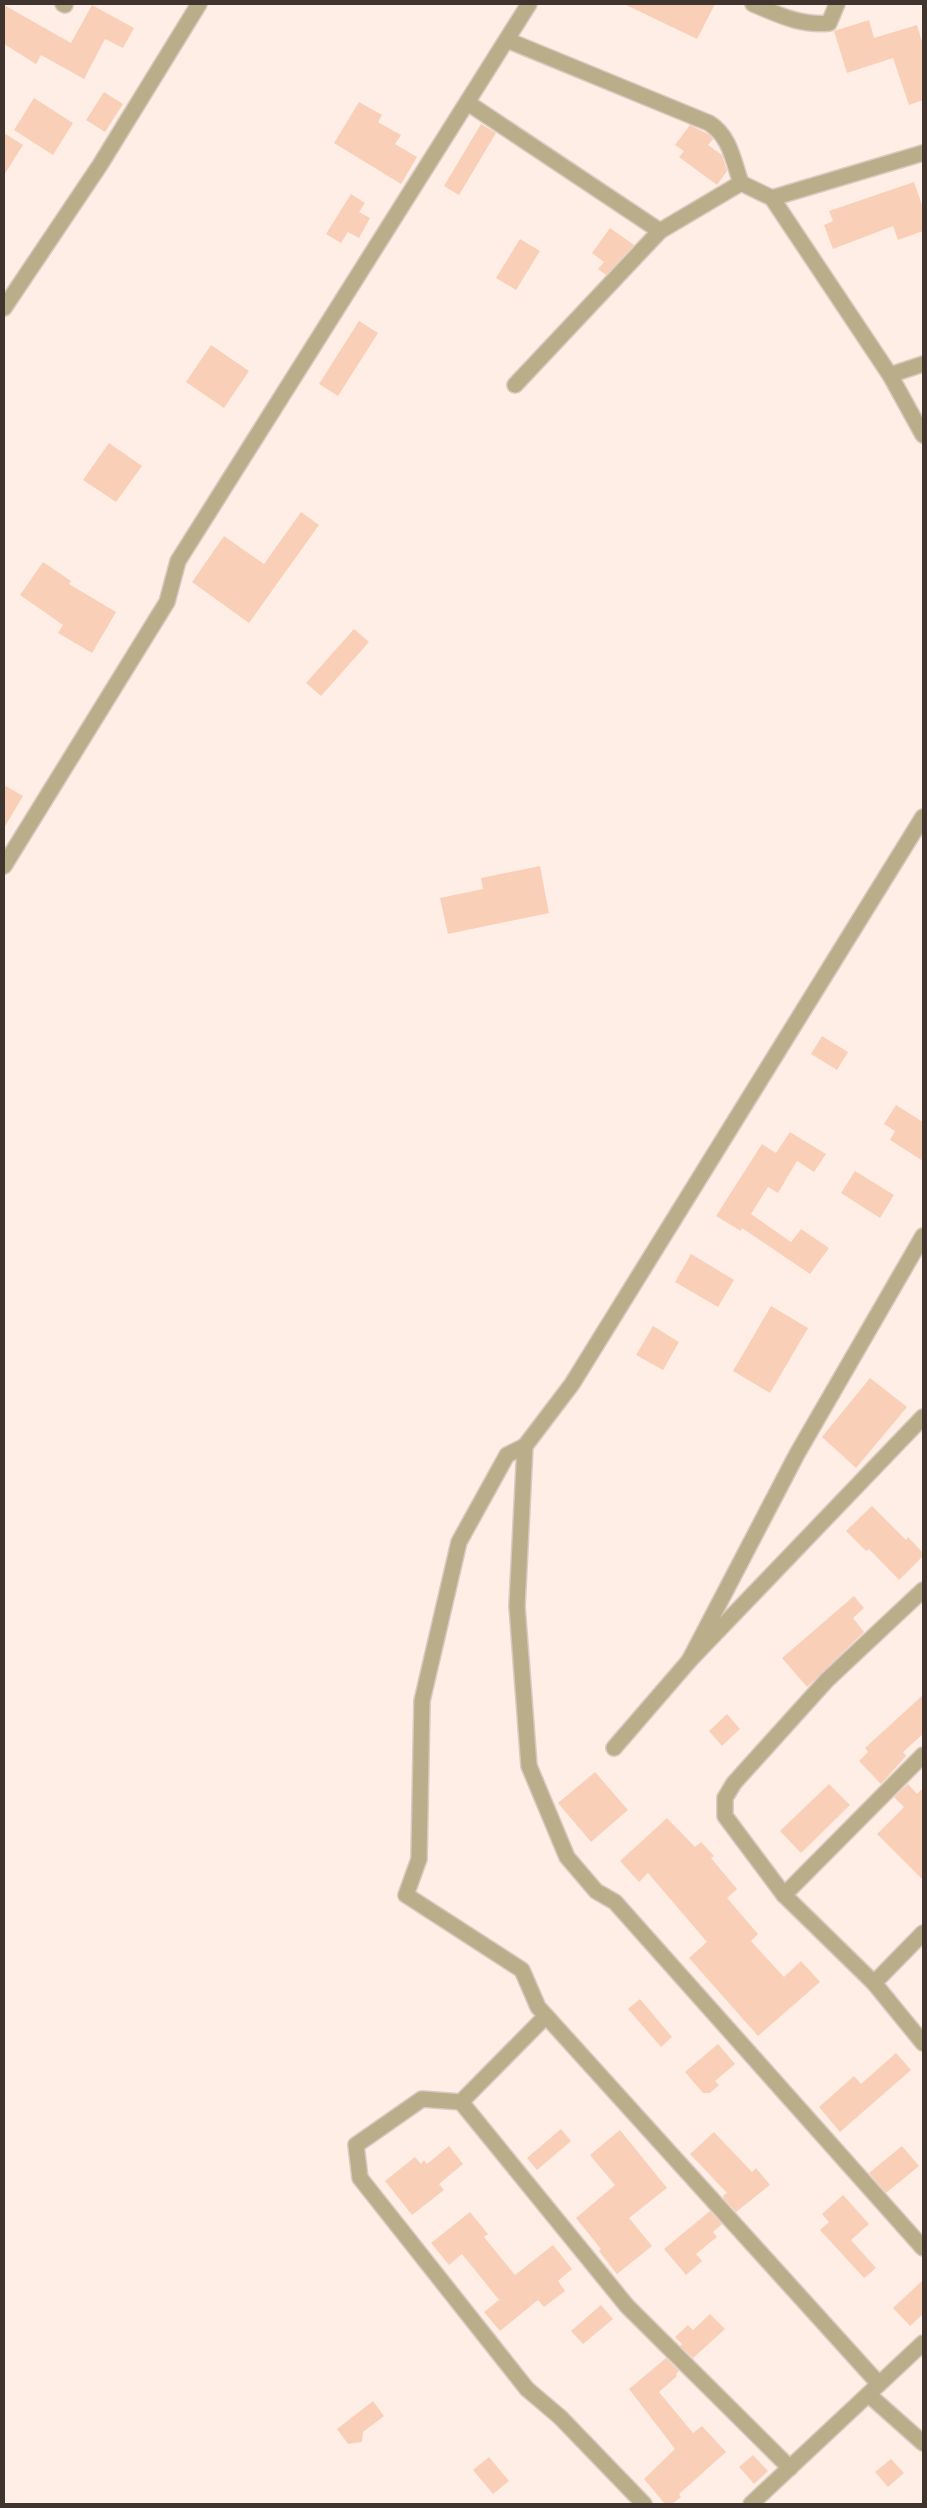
<svg xmlns="http://www.w3.org/2000/svg" width="927" height="2508" font-family="Quicksand,sans-serif">
	<style>
		.building { fill: #f9d0b7 }
		.lines { fill: none; stroke-linecap: round; stroke-linejoin: round }
		.street-casing { stroke: #d9c9c0; stroke-width: 18 }
		.street { stroke: #b9ae89; stroke-width: 15 }
	</style>
	<rect width="100%" height="100%" fill="#ffeee5"/>
	<g class="building">
		<polygon points="624,4 715,4 697,39"/>
		<polygon points="4,5 71,43 92,5 134,28 123,48 105,39 84,79 41,55 36,64 4,44"/>
		<polygon points="869,20 874,38 917,25 923,45 923,100 909,105 893,58 847,73 834,31"/>
		<polygon points="104,92 123,104 105,132 86,120"/>
		<polygon points="34,98 73,123 53,155 14,130"/>
		<polygon points="359,102 382,115 378,122 401,135 395,144 417,157 401,184 334,143"/>
		<polygon points="481,124 496,133 459,195 444,186"/>
		<polygon points="690,125 710,135 713,139 708,145 722,155 727,171 717,185 679,157 684,151 675,145"/>
		<polygon points="4,133 23,145 4,175"/>
		<polygon points="914,182 923,208 923,231 898,240 893,226 833,249 824,225 833,221 829,211"/>
		<polygon points="351,194 365,203 359,212 370,218 359,238 348,232 341,243 326,234"/>
		<polygon points="610,228 634,245 606,275 598,269 604,262 592,253"/>
		<polygon points="520,239 540,251 516,290 496,278"/>
		<polygon points="359,321 378,333 338,396 319,384"/>
		<polygon points="211,345 249,371 224,408 186,382"/>
		<polygon points="109,443 142,466 116,502 83,480"/>
		<polygon points="301,512 319,525 249,623 192,582 224,536 264,564"/>
		<polygon points="43,562 71,581 69,584 116,612 92,653 58,633 63,625 20,595"/>
		<polygon points="354,629 369,642 321,696 306,683"/>
		<polygon points="4,785 23,796 4,828"/>
		<polygon points="540,866 549,913 448,934 440,898 483,889 481,878"/>
		<polygon points="822,1036 848,1052 837,1070 811,1054"/>
		<polygon points="896,1105 923,1122 923,1161 890,1140 895,1131 884,1124"/>
		<polygon points="790,1132 826,1154 814,1172 797,1161 778,1193 768,1187 751,1214 791,1242 801,1229 829,1248 810,1274 742,1228 741,1231 716,1216 762,1144 776,1153"/>
		<polygon points="855,1171 894,1195 880,1218 841,1193"/>
		<polygon points="691,1254 734,1280 718,1307 675,1282"/>
		<polygon points="771,1306 808,1328 770,1393 733,1371"/>
		<polygon points="653,1326 679,1342 663,1370 636,1355"/>
		<polygon points="870,1378 907,1407 856,1468 822,1437"/>
		<polygon points="872,1506 906,1540 908,1537 923,1553 923,1556 899,1580 869,1549 866,1551 846,1531"/>
		<polygon points="854,1596 864,1608 853,1618 864,1632 807,1687 782,1658"/>
		<polygon points="923,1695 923,1734 903,1752 906,1756 881,1784 859,1761 868,1752 865,1748"/>
		<polygon points="727,1714 740,1729 722,1746 709,1731"/>
		<polygon points="595,1772 628,1810 591,1842 558,1803"/>
		<polygon points="829,1784 850,1805 801,1853 780,1831"/>
		<polygon points="908,1784 917,1794 923,1788 923,1880 877,1834 904,1807 894,1797"/>
		<polygon points="667,1818 695,1847 701,1842 714,1856 711,1858 737,1889 727,1898 758,1934 751,1941 784,1977 801,1961 820,1982 758,2036 689,1958 707,1942 648,1873 639,1882 620,1861"/>
		<polygon points="640,1999 672,2037 661,2047 628,2009"/>
		<polygon points="718,2044 735,2064 715,2081 719,2085 710,2093 703,2093 685,2072"/>
		<polygon points="896,2053 911,2070 840,2132 819,2107 854,2076 861,2084"/>
		<polygon points="561,2129 571,2141 537,2170 527,2158"/>
		<polygon points="620,2130 667,2188 629,2218 652,2246 617,2274 599,2251 601,2249 576,2218 615,2185 590,2155"/>
		<polygon points="714,2132 752,2172 756,2168 770,2185 736,2212 724,2199 723,2196 727,2193 690,2154"/>
		<polygon points="449,2146 463,2164 439,2184 444,2190 412,2215 385,2181 415,2157 421,2164 424,2160 427,2164"/>
		<polygon points="902,2146 919,2166 886,2193 869,2173"/>
		<polygon points="843,2195 869,2224 851,2240 876,2268 864,2278 820,2230 829,2222 822,2214"/>
		<polygon points="710,2211 722,2224 713,2232 717,2237 696,2254 702,2261 686,2275 664,2249"/>
		<polygon points="470,2212 488,2234 484,2237 515,2275 553,2245 572,2269 558,2281 565,2291 544,2307 538,2300 500,2331 484,2312 499,2300 462,2254 449,2265 431,2243"/>
		<polygon points="923,2280 923,2314 910,2326 893,2308"/>
		<polygon points="601,2305 613,2319 583,2344 571,2331"/>
		<polygon points="710,2314 725,2329 693,2358 680,2346 682,2344 675,2337 688,2325 693,2330"/>
		<polygon points="666,2358 679,2371 676,2374 677,2376 659,2392 693,2433 702,2426 726,2452 679,2494 681,2497 672,2504 665,2504 644,2479 675,2449 629,2389"/>
		<polygon points="373,2401 384,2416 363,2432 362,2442 348,2444 337,2429"/>
		<polygon points="753,2455 768,2471 754,2484 739,2467"/>
		<polygon points="489,2457 509,2481 493,2494 473,2470"/>
		<polygon points="891,2459 904,2473 888,2487 875,2472"/>
	</g>
	<g class="lines">
		<g class="street-casing">
			<g id="street">
				<polyline points="63,4 65,5"/>
				<path d="M753 4C779 15 801 26 829 23L837 4"/>
				<path d="M507 40 709 123C730 136 733 160 741 183"/>
				<polyline points="468,103 660,231 741,183 772,198 923,153"/>
				<polyline points="772,198 890,375 923,435"/>
				<polyline points="4,308 100,165 199,4"/>
				<polyline points="890,375 923,364"/>
				<polyline points="515,385 660,231"/>
				<polyline points="923,817 572,1384 525,1446 517,1606 529,1766 567,1857 596,1891 615,1902 923,2248"/>
				<polyline points="4,866 167,602 178,561 529,4"/>
				<polyline points="525,1446 507,1455 459,1542 422,1701 419,1859 406,1895 522,1970 538,2007 879,2384"/>
				<polyline points="923,1590 827,1680 734,1783 725,1798 725,1816 784,1895 874,1983 923,2043"/>
				<polyline points="689,1661 797,1454 923,1236"/>
				<polyline points="614,1748 689,1661 923,1417"/>
				<polyline points="784,1895 923,1755"/>
				<polyline points="874,1983 923,1933"/>
				<polyline points="546,2016 461,2102 422,2099 356,2145 360,2178 527,2389 560,2417 644,2504"/>
				<polyline points="461,2102 627,2306 790,2468"/>
				<polyline points="869,2395 923,2443"/>
				<polyline points="751,2504 923,2343"/>
			</g>
		</g>
		<use href="#street" class="street"/>
	</g>
	<rect width="927" height="2508" fill="none" stroke="#3f342e" stroke-width="10"/>
</svg>
